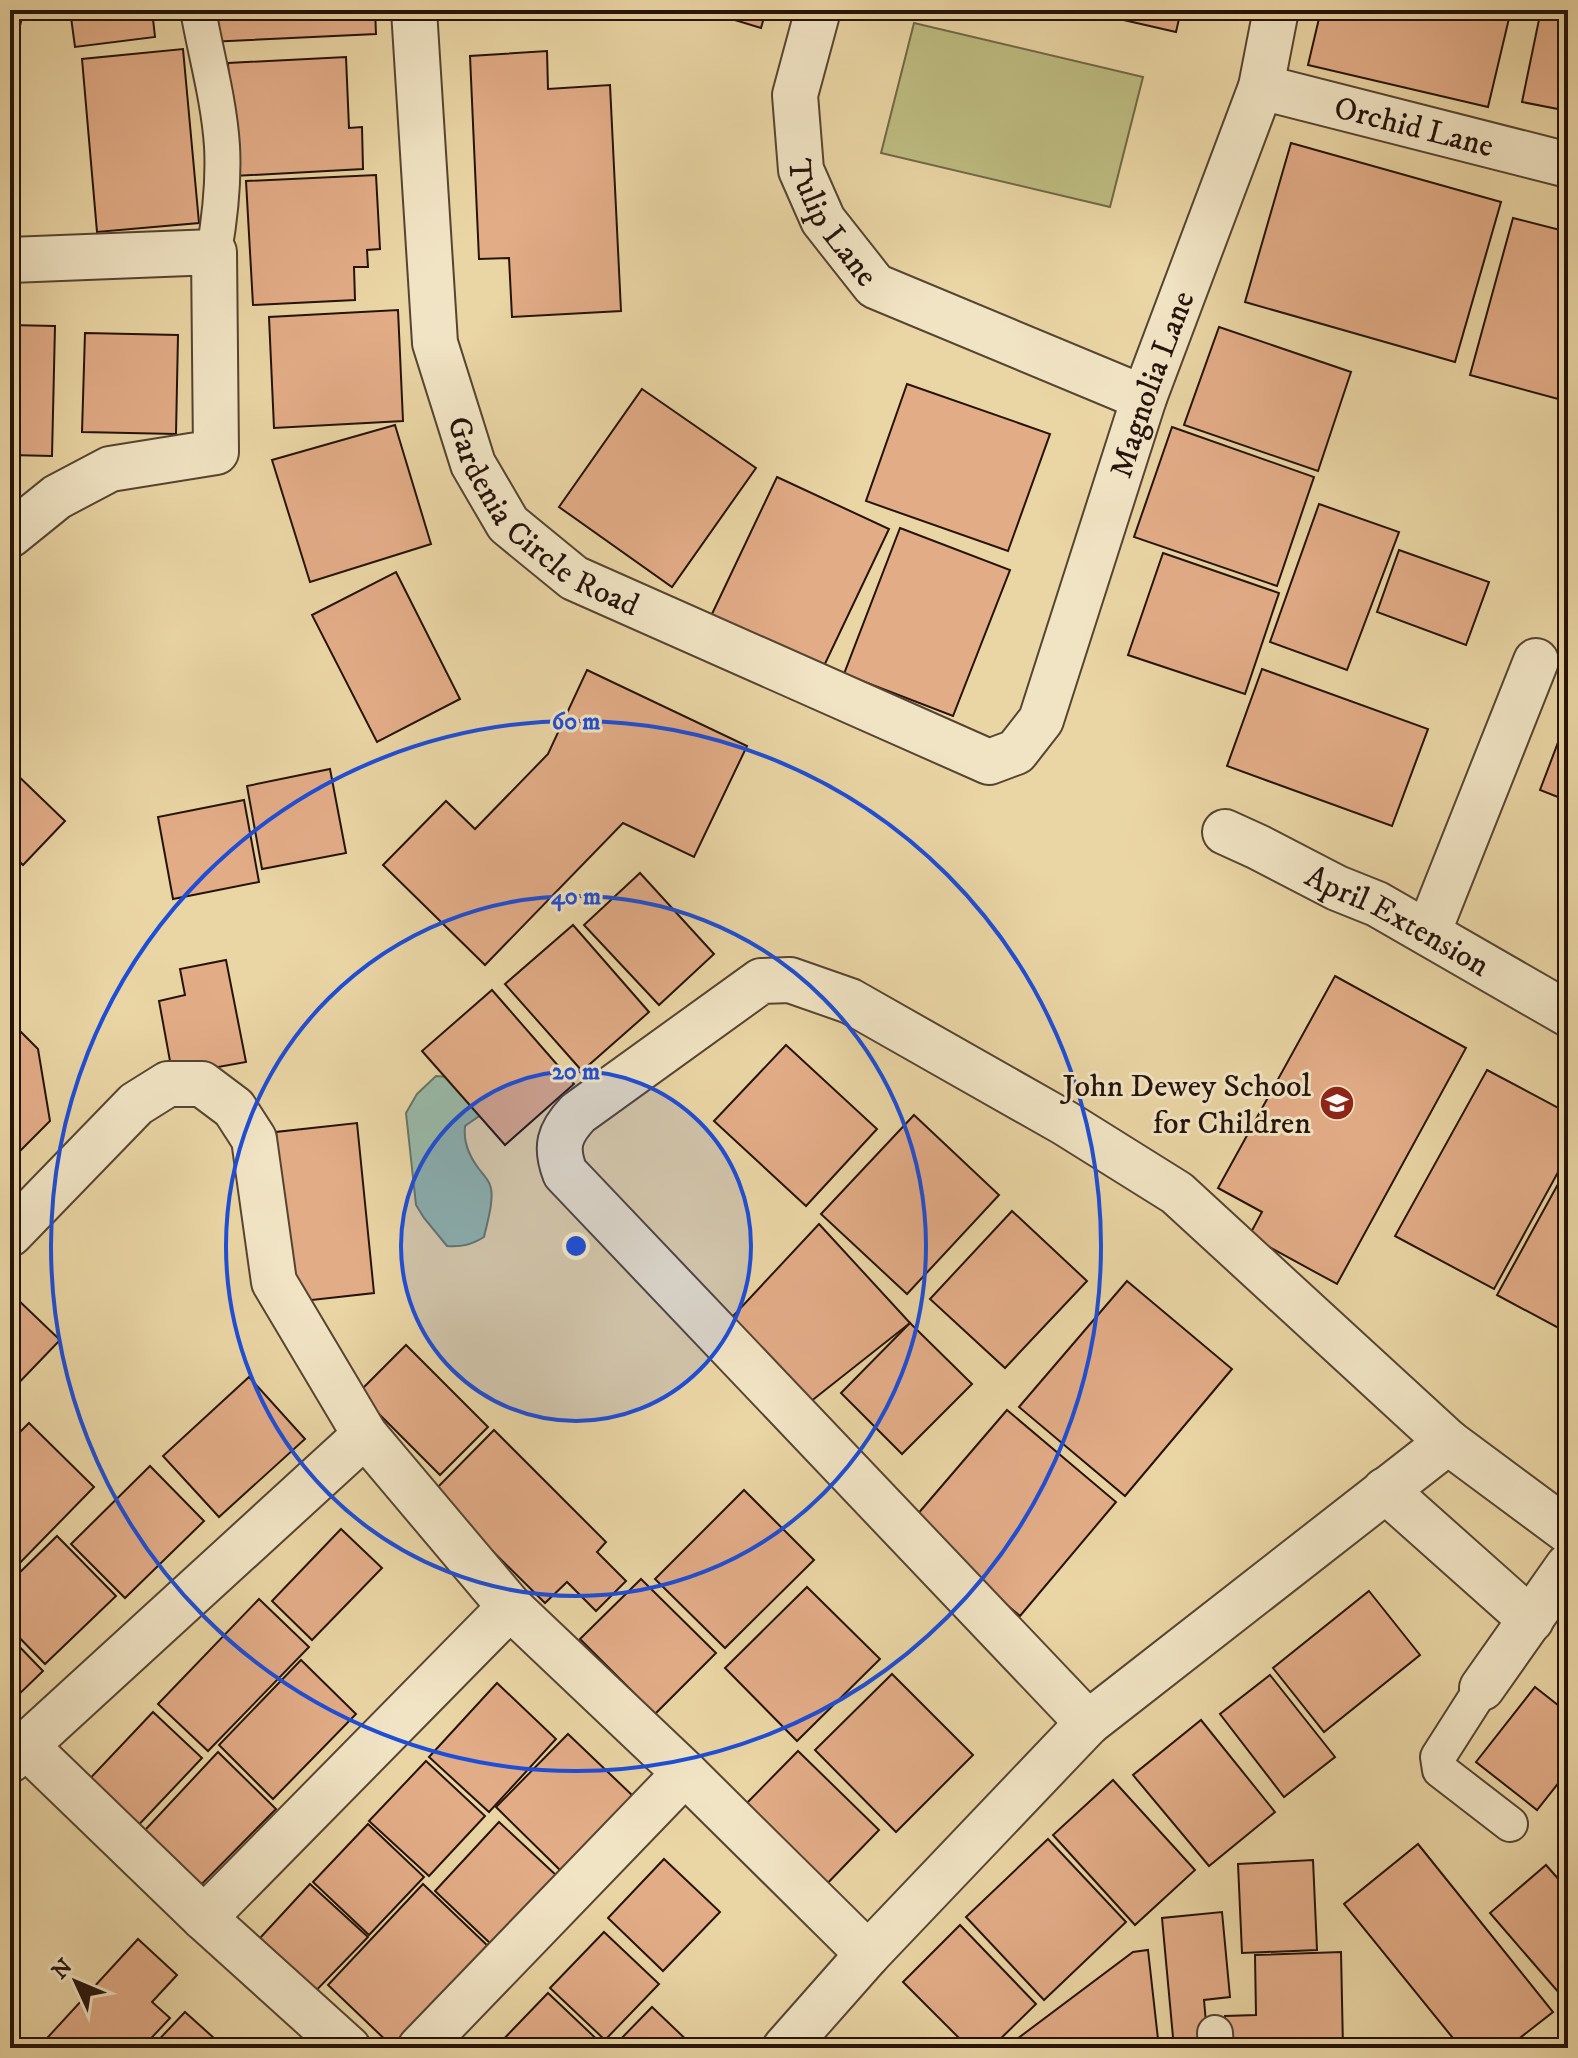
<svg xmlns="http://www.w3.org/2000/svg" width="1578" height="2058" font-family="'IM FELL DW Pica',serif">
	<style>
		.green { fill: #bdbc81; stroke: #716846; stroke-width: 2 }
		.water { fill: #98b9a7; stroke: #6a7769; stroke-width: 2 }
		.building { fill: #e2ac87; stroke: #25130c; stroke-width: 2 }
		.lines { fill: none; stroke-linecap: round; stroke-linejoin: round }
		.lane-casing { stroke: #564432; stroke-width: 38 }
		.street-casing { stroke: #564432; stroke-width: 48 }
		.lane { stroke: #f1e4c4; stroke-width: 34 }
		.street { stroke: #f1e4c4; stroke-width: 44 }
		.ring { fill: none; stroke: #1d4ed8; stroke-width: 4 }
		.labels { text-anchor: middle; stroke-width: 6; stroke-linejoin: round; paint-order: stroke }
		.street-label { font-size: 32px; fill: #25130c; stroke: #f1e4c4 }
		.poi-label { font-size: 32px; fill: #25130c; stroke: #f1e4c4; text-anchor: end }
		.centre { fill: #1d4ed8; stroke: #f1e4c4; stroke-width: 4 }
		.ring-label { font-size: 24px; text-anchor: middle; font-weight: bold; fill: #1d4ed8; stroke: #f1e4c4; stroke-width: 6; stroke-linejoin: round; paint-order: stroke }
	</style>
	<rect width="100%" height="100%" fill="#ead5a4"/>
	<filter id="stains"><feTurbulence type="fractalNoise" baseFrequency=".0025" numOctaves="4"/><feColorMatrix values="0 0 0 0 .2 0 0 0 0 .09 0 0 0 0 .02 0 0 0 .5 -.17"/></filter>
	<radialGradient id="worn" r=".72"><stop offset=".6" stop-color="#630" stop-opacity="0"/><stop offset="1" stop-color="#630" stop-opacity=".3"/></radialGradient>
	<polygon class="green" points="914,23 1143,77 1110,207 881,153"/>
	<path class="water" d="M436 1076 448 1077 482 1114 465 1126C463 1143 469 1156 479 1169 482 1173 488 1179 490 1185 495 1198 487 1223 484 1237 471 1245 462 1247 447 1246L424 1218 416 1205 406 1113 417 1094Z"/>
	<g class="building">
		<polygon points="10,10 24,10 11,61 10,61"/>
		<polygon points="70,10 152,10 155,37 75,47"/>
		<polygon points="207,10 375,10 376,34 208,42"/>
		<polygon points="702,10 766,10 761,28"/>
		<polygon points="1080,10 1181,10 1176,32"/>
		<polygon points="1321,10 1511,10 1488,107 1308,65"/>
		<polygon points="1541,10 1568,10 1568,111 1522,102"/>
		<polygon points="183,49 199,223 97,232 82,59"/>
		<polygon points="547,51 548,89 610,85 621,311 512,317 509,258 479,259 470,56"/>
		<polygon points="346,57 349,128 362,127 363,169 234,176 228,63"/>
		<polygon points="1291,143 1501,202 1455,362 1245,302"/>
		<polygon points="376,175 380,249 367,250 368,267 354,267 355,300 253,305 246,181"/>
		<polygon points="1513,218 1568,232 1568,379 1562,400 1470,375"/>
		<polygon points="398,310 403,421 274,428 269,317"/>
		<polygon points="10,325 55,326 52,456 10,455"/>
		<polygon points="1219,327 1351,372 1318,471 1184,425"/>
		<polygon points="85,333 178,335 176,434 82,432"/>
		<polygon points="907,384 1050,434 1008,551 866,501"/>
		<polygon points="642,389 756,468 672,587 559,507"/>
		<polygon points="395,425 431,544 310,582 272,460"/>
		<polygon points="1172,427 1314,477 1277,586 1134,537"/>
		<polygon points="777,477 889,529 823,668 711,616"/>
		<polygon points="1319,504 1399,532 1347,670 1270,642"/>
		<polygon points="900,528 1010,570 953,716 844,674"/>
		<polygon points="1399,550 1489,582 1466,645 1377,612"/>
		<polygon points="1163,553 1279,593 1245,694 1128,655"/>
		<polygon points="396,572 460,699 377,742 312,615"/>
		<polygon points="1262,669 1428,729 1392,826 1227,766"/>
		<polygon points="587,670 747,746 694,857 623,823 485,965 383,865 446,801 475,829 548,754"/>
		<polygon points="1568,716 1568,801 1540,790"/>
		<polygon points="10,768 65,821 23,865 10,853"/>
		<polygon points="330,769 346,853 262,869 247,786"/>
		<polygon points="244,800 259,882 173,899 158,817"/>
		<polygon points="640,873 714,954 659,1005 584,925"/>
		<polygon points="573,925 649,1012 582,1071 505,984"/>
		<polygon points="226,960 246,1062 196,1071 179,1070 170,1061 159,1001 185,995 180,969"/>
		<polygon points="1335,976 1466,1048 1337,1284 1249,1236 1262,1212 1218,1188"/>
		<polygon points="492,990 574,1084 505,1145 422,1051"/>
		<polygon points="10,1021 38,1049 50,1121 10,1161"/>
		<polygon points="786,1045 877,1129 806,1206 714,1121"/>
		<polygon points="1487,1070 1568,1113 1568,1154 1494,1289 1395,1236"/>
		<polygon points="914,1115 999,1195 907,1294 821,1214"/>
		<polygon points="357,1123 374,1293 294,1302 276,1132"/>
		<polygon points="1568,1166 1568,1333 1497,1295"/>
		<polygon points="1012,1211 1087,1281 1005,1368 930,1299"/>
		<polygon points="819,1224 910,1323 805,1406 721,1329"/>
		<polygon points="1127,1281 1232,1369 1125,1496 1019,1407"/>
		<polygon points="15,1297 60,1340 10,1392 10,1302"/>
		<polygon points="910,1323 972,1384 902,1454 841,1393"/>
		<polygon points="406,1345 488,1427 440,1475 358,1393"/>
		<polygon points="249,1377 305,1439 219,1517 163,1456"/>
		<polygon points="1007,1410 1116,1502 1020,1616 910,1523"/>
		<polygon points="29,1423 94,1487 10,1573 10,1442"/>
		<polygon points="494,1430 606,1542 597,1552 626,1581 596,1611 567,1582 545,1603 433,1492"/>
		<polygon points="150,1466 204,1521 125,1598 71,1544"/>
		<polygon points="744,1490 814,1560 725,1648 655,1579"/>
		<polygon points="341,1529 382,1568 312,1640 272,1601"/>
		<polygon points="57,1536 116,1596 45,1664 10,1628 10,1582"/>
		<polygon points="641,1579 716,1653 655,1714 580,1639"/>
		<polygon points="807,1587 880,1659 797,1741 725,1668"/>
		<polygon points="1369,1591 1420,1655 1324,1732 1273,1668"/>
		<polygon points="259,1599 309,1647 208,1751 158,1704"/>
		<polygon points="10,1637 43,1671 10,1703"/>
		<polygon points="301,1660 356,1714 273,1799 219,1745"/>
		<polygon points="892,1674 973,1755 896,1832 815,1750"/>
		<polygon points="1270,1675 1335,1757 1284,1797 1220,1714"/>
		<polygon points="497,1683 556,1739 489,1812 429,1757"/>
		<polygon points="1535,1687 1568,1713 1568,1771 1537,1810 1476,1762"/>
		<polygon points="153,1712 202,1758 130,1834 82,1787"/>
		<polygon points="1201,1720 1275,1812 1209,1866 1133,1775"/>
		<polygon points="568,1734 633,1796 560,1870 496,1807"/>
		<polygon points="798,1751 879,1830 819,1892 738,1812"/>
		<polygon points="218,1752 276,1809 191,1895 132,1844"/>
		<polygon points="426,1761 485,1816 429,1876 369,1821"/>
		<polygon points="1113,1780 1195,1870 1135,1925 1053,1835"/>
		<polygon points="499,1822 557,1876 492,1945 435,1891"/>
		<polygon points="368,1824 424,1877 369,1935 313,1882"/>
		<polygon points="1048,1839 1126,1922 1044,2000 966,1917"/>
		<polygon points="1418,1844 1553,2012 1507,2048 1461,2048 1344,1904"/>
		<polygon points="664,1859 720,1912 663,1971 608,1918"/>
		<polygon points="1313,1860 1317,1950 1242,1953 1238,1864"/>
		<polygon points="1546,1865 1568,1890 1568,1997 1566,2001 1490,1913"/>
		<polygon points="310,1884 368,1937 306,2001 248,1951"/>
		<polygon points="423,1884 490,1948 394,2048 328,1985"/>
		<polygon points="1222,1912 1230,1997 1204,2000 1208,2045 1174,2048 1162,1918"/>
		<polygon points="960,1925 1036,2004 991,2048 969,2048 903,1982"/>
		<polygon points="604,1932 659,1984 605,2040 550,1988"/>
		<polygon points="138,1939 177,1975 152,2002 170,2018 142,2048 38,2048"/>
		<polygon points="1148,1950 1159,2048 1005,2048 1133,1952"/>
		<polygon points="1341,1952 1343,2048 1225,2048 1225,2016 1256,2015 1255,1955"/>
		<polygon points="548,1993 606,2048 495,2048"/>
		<polygon points="652,2007 695,2048 612,2048"/>
		<polygon points="185,2012 225,2048 151,2048"/>
	</g>
	<g class="lines">
		<g class="lane-casing">
			<g id="lane">
				<path d="M198 10C206 55 219 100 222 146 224 182 220 217 214 252"/>
				<polyline points="1482,1688 1438,1757 1440,1770 1510,1824"/>
				<polyline points="1215,2033 1216,2048"/>
			</g>
		</g>
		<g class="street-casing">
			<g id="street">
				<path id="s1" d="M414 10 435 343 473 464 508 524 574 578 989 762 1016 752 1041 720 1144 398 1261 87 1276 10"/>
				<path id="s2" d="M818 10 795 95 801 170 823 220 875 286 1144 398"/>
				<path id="s3" d="M1261 87 1568 165"/>
				<polyline points="10,260 214,252 216,452 110,469 57,497 10,535"/>
				<path id="s4" d="M1225 832 1258 847 1337 888 1377 904 1568 1014"/>
				<polyline points="1428,933 1536,661"/>
				<polyline points="10,1234 136,1104 168,1084 202,1084 234,1108 254,1139 274,1282 365,1435 510,1607 685,1773 868,1954"/>
				<polyline points="1385,1490 1531,1620"/>
				<polyline points="1482,1688 1568,1566"/>
				<path d="M1088 1723 565 1173C555 1147 559 1133 578 1113L761 981 790 980 850 1001 1065 1123 1177 1193 1448 1442 1568 1531"/>
				<polyline points="26,1746 204,1918 348,2048"/>
				<polyline points="10,1760 365,1435"/>
				<polyline points="204,1918 510,1607"/>
				<polyline points="420,2048 685,1773"/>
				<polyline points="785,2048 868,1954 1088,1723 1448,1442"/>
			</g>
		</g>
		<use href="#lane" class="lane"/>
		<use href="#street" class="street"/>
	</g>
	<circle cx="576" cy="1246" r="175" fill="#1d4ed8" fill-opacity=".12"/>
	<g class="ring">
		<circle cx="576" cy="1246" r="175"/>
		<circle cx="576" cy="1246" r="350"/>
		<circle cx="576" cy="1246" r="525"/>
	</g>
	<defs>
		<g id="school-disc" transform="scale(1.8)"><circle r="9.5" fill="#8f2418" stroke="#f1e4c4"/><path d="M0-5L7-2L0 1L-7-2ZM-4 1L0 2.5L4 1V4Q0 6-4 4Z" fill="#fff"/></g>
	</defs>
	<g fill-rule="evenodd">
		<use href="#school-disc" x="1337" y="1103"/>
	</g>
	<g class="labels">
		<g class="street-label">
			<text dy="11" stroke="none"><textPath href="#s3" startOffset="158">Orchid Lane</textPath></text>
			<text dy="11" stroke="none"><textPath href="#s2" startOffset="224">Tulip Lane</textPath></text>
			<text dy="11" stroke="none"><textPath href="#s1" startOffset="1492">Magnolia Lane</textPath></text>
			<text dy="11" stroke="none"><textPath href="#s1" startOffset="548">Gardenia Circle Road</textPath></text>
			<text dy="11" stroke="none"><textPath href="#s4" startOffset="194">April Extension</textPath></text>
		</g>
		<g class="poi-label">
			<text x="1311" y="1096">John Dewey School<tspan x="1311" dy="37">for Children</tspan></text>
		</g>
	</g>
	<circle cx="576" cy="1246" r="12" class="centre"/>
	<g class="ring-label">
		<text x="576" y="729">60 m</text>
		<text x="576" y="904">40 m</text>
		<text x="576" y="1079">20 m</text>
	</g>
	<rect width="1578" height="2058" fill="none" stroke="#ead5a4" stroke-width="40"/>
	<rect x="12" y="12" width="1554" height="2034" fill="none" stroke="#25130c" stroke-width="4"/>
	<rect x="20" y="20" width="1538" height="2018" fill="none" stroke="#25130c" stroke-width="2"/>
	<g transform="translate(76 1982) rotate(314)" stroke="#f1e4c4" stroke-width="6" paint-order="stroke">
	<path d="M0-6L14 30L0 20L-14 30Z" fill="#25130c"/>
	<text y="-12" font-size="22" font-weight="bold" text-anchor="middle" fill="#25130c">N</text>
	</g>
	<rect width="100%" height="100%" filter="url(#stains)"/>
	<rect width="100%" height="100%" fill="url(#worn)"/>
</svg>
